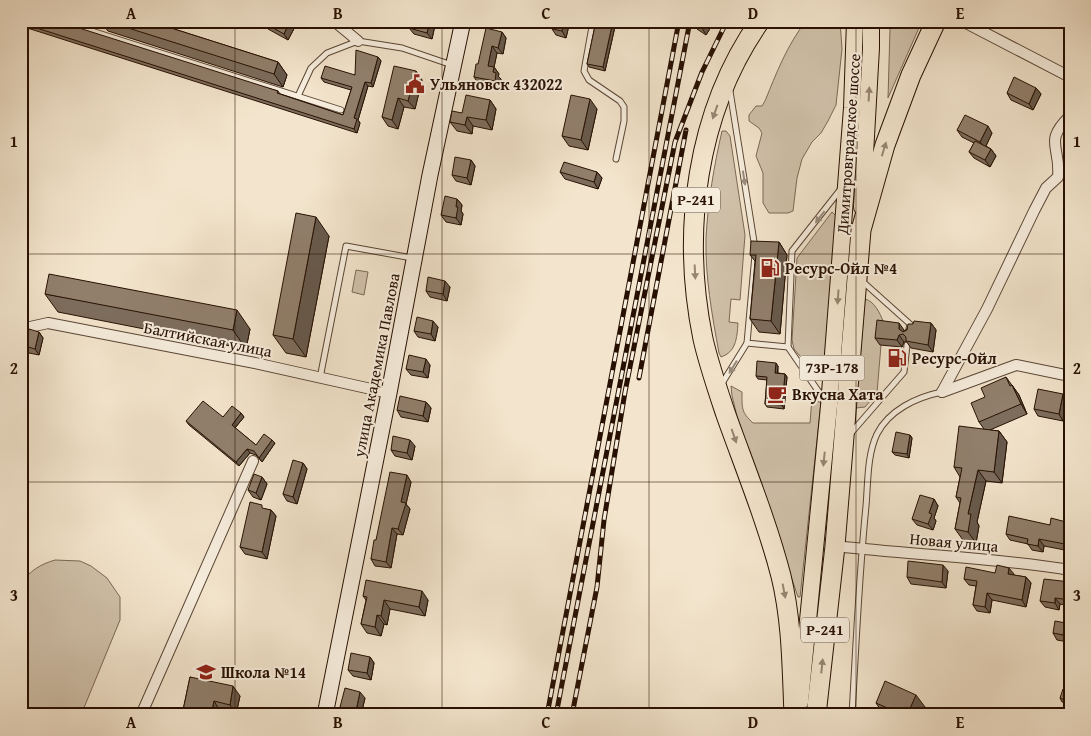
<svg xmlns="http://www.w3.org/2000/svg" width="1091" height="736" font-family="'Gentium Book Plus',serif">
	<style>
		.green { fill: #d0c1aa; stroke: #7c6856 }
		.lines { fill: none; stroke-linecap: round; stroke-linejoin: round }
		.lane-casing { stroke: #5a4535; stroke-width: 7 }
		.street-casing { stroke: #5a4535; stroke-width: 12 }
		.secondary-casing { stroke: #271002; stroke-width: 17 }
		.primary-casing { stroke: #271002; stroke-width: 18 }
		.highway-casing { stroke: #271002; stroke-width: 21 }
		.lane { stroke: #f7eede; stroke-width: 5 }
		.street { stroke: #f7eede; stroke-width: 10 }
		.secondary { stroke: #f7eede; stroke-width: 15 }
		.primary { stroke: #f3e5cd; stroke-width: 16 }
		.highway { stroke: #f3e5cd; stroke-width: 19 }
		.rail-casing { stroke: #271002; stroke-width: 5 }
		.rail { stroke: #f7eede; stroke-width: 3; stroke-dasharray: 9; stroke-linecap: butt }
		.wall { fill: #7d6d5d; stroke: #271002 }
		.shaded-wall { fill: #66594c; stroke: #271002 }
		.building { fill: #917f6c; stroke: #271002 }
		.oneway { fill: #978572 }
		.oneway2 { fill: #998a7b }
		.grid { fill: none; stroke: #271002; stroke-width: 1; stroke-opacity: 0.55 }
		.labels { text-anchor: middle; stroke-width: 4; stroke-linejoin: round; paint-order: stroke }
		.shield { fill: #f7eede; stroke: #655344; stroke-width: 1 }
		.shield-label { font-size: 15px; font-weight: bold; fill: #271002 }
		.poi-label { font-size: 16px; font-weight: bold; fill: #271002; stroke: #f7eede; text-anchor: start }
		.street-label { font-size: 16px; fill: #271002; stroke: #f7eede }
		.neatline { fill: none; stroke: #271002; stroke-width: 2 }
		.grid-label { font-size: 16px; text-anchor: middle; font-weight: bold; fill: #271002 }
	</style>
	<rect width="100%" height="100%" fill="#f3e5cd"/>
	<filter id="stains"><feTurbulence type="fractalNoise" baseFrequency=".004" numOctaves="4"/><feColorMatrix values="0 0 0 0 .2 0 0 0 0 .09 0 0 0 0 .02 0 0 0 .5 -.17"/></filter>
	<radialGradient id="worn" r=".72"><stop offset=".6" stop-color="#630" stop-opacity="0"/><stop offset="1" stop-color="#630" stop-opacity=".3"/></radialGradient>
	<g class="green">
		<path d="M806 21H840L842 49 836 105 828 121 821 133 812 142 802 159 797 178 793 211 788 213H769L763 203V173L756 156 762 133 759 128 749 121V115L756 106H762L765 101C776 74 787 45 806 21Z"/>
		<polygon points="890,21 922,21 888,98 890,29"/>
		<path d="M722 131H726L730 136 745 235 740 300 731 299 729 322 738 323C737 338 736 352 721 357L719 353C712 315 705 276 706 238 708 201 714 166 722 131Z"/>
		<polygon points="832,212 837,217 824,376 819,378 794,349 792,340 797,258"/>
		<polygon points="356,270 368,272 364,295 352,292"/>
		<path d="M865 299C874 301 880 313 883 321L877 393 865 407 856 408Z"/>
		<path d="M731 386 742 392C742 408 741 412 753 423H810L812 398 821 403 800 597H798L737 416 732 396Z"/>
		<path d="M55 560 80 561 91 566 107 578 120 597V620L81 715H21V584C29 571 41 564 55 560Z"/>
	</g>
	<g class="lines">
		<g class="lane-casing">
			<g id="lane">
				<polyline points="60,21 341,110"/>
				<polyline points="593,21 584,71 589,80 620,101 624,107 624,121 616,159"/>
				<polyline points="730,91 755,248"/>
				<polyline points="298,96 311,68 327,53 358,41 402,48 452,65"/>
				<polyline points="755,255 747,343 788,347"/>
				<polyline points="862,281 910,324 909,329"/>
				<polyline points="320,378 346,246 412,258"/>
				<polyline points="721,385 747,343"/>
				<polyline points="825,401 788,347 792,251 840,190"/>
				<polyline points="851,433 904,372 907,345"/>
				<path d="M852 715C856 645 859 575 866 506 868 483 867 455 877 434 889 410 917 397 942 392"/>
			</g>
		</g>
		<g class="street-casing">
			<g id="street">
				<polyline points="334,21 358,41"/>
				<polyline points="964,22 1070,77"/>
				<polyline points="21,329 48,323 255,363 389,393"/>
				<path d="M942 392 987 309 1034 211 1046 188 1058 177C1061 146 1043 142 1070 116"/>
				<polyline points="942,392 1016,365 1070,376"/>
				<path d="M835 546C913 555 992 557 1070 570"/>
				<polyline points="141,715 253,461"/>
			</g>
		</g>
		<g class="secondary-casing">
			<polyline id="secondary" points="325,715 389,393 430,175 463,21"/>
		</g>
		<g class="primary-casing">
			<g id="primary">
				<polyline points="862,207 871,48 871,21"/>
				<polyline points="800,702 829,406 852,108 855,21"/>
			</g>
		</g>
		<g class="highway-casing">
			<g id="highway">
				<path d="M760 21C696 112 681 232 703 339 709 365 718 391 726 415 745 468 767 522 781 576 792 621 792 668 794 715"/>
				<polyline points="816,715 835,546 861,230 885,145 911,75 936,21"/>
			</g>
		</g>
		<use href="#lane" class="lane"/>
		<use href="#street" class="street"/>
		<use href="#secondary" class="secondary"/>
		<use href="#primary" class="primary"/>
		<use href="#highway" class="highway"/>
		<g class="rail-casing">
			<g id="rail">
				<polyline points="639,378 686,130"/>
				<polyline points="547,715 679,21"/>
				<polyline points="556,715 690,21"/>
				<polyline points="572,715 597,587 604,520 625,392 675,142 702,72 727,21"/>
			</g>
		</g>
		<use href="#rail" class="rail"/>
	</g>
	<g class="wall">
		<polygon points="21,21 278,91 280,94 343,115 351,90 324,82 321,78 355,75 378,57 381,61 373,87 368,86 358,120 360,123 357,133 21,26"/>
		<polygon points="100,21 149,21 278,62 287,75 283,87 108,31"/>
		<polygon points="298,21 288,40 268,29 264,23"/>
		<polygon points="348,21 368,21 367,27 350,23"/>
		<polygon points="411,21 432,21 435,25 432,39 414,34 409,28"/>
		<polygon points="554,21 570,21 566,38 556,35 552,29"/>
		<polygon points="596,21 615,21 616,22 605,71 589,67 587,64"/>
		<polygon points="694,21 713,21 714,22 706,35 697,29 693,23"/>
		<polygon points="502,32 506,38 503,54 497,53 494,67 499,74 498,76 501,79 499,87 478,83 474,77 478,64"/>
		<polygon points="416,71 422,80 415,109 404,107 398,129 388,126 382,117"/>
		<polygon points="1036,88 1041,94 1033,110 1011,100 1007,93"/>
		<polygon points="490,100 496,109 492,130 473,126 472,134 457,131 450,122 462,113"/>
		<polygon points="597,109 588,150 569,146 562,136"/>
		<polygon points="1070,113 1070,130 1065,123"/>
		<polygon points="957,130 992,133 986,146 991,149 996,156 990,167 974,158 969,152 974,143 962,137"/>
		<polygon points="471,160 475,166 471,185 456,181 452,175"/>
		<polygon points="560,172 597,172 602,178 598,189 565,179"/>
		<polygon points="457,199 462,205 461,211 463,214 461,225 446,222 441,215"/>
		<polygon points="329,236 306,357 286,353 273,335"/>
		<polygon points="779,242 787,255 780,334 759,332 750,319 755,261 750,255"/>
		<polygon points="450,287 447,301 430,297 426,291"/>
		<polygon points="45,294 250,329 246,349 58,312"/>
		<polygon points="931,323 936,330 933,352 911,348 906,341 904,342 902,347 880,345 875,338 904,330 904,331 913,324"/>
		<polygon points="438,327 435,341 418,337 414,331"/>
		<polygon points="39,332 43,338 39,355 29,353 25,346"/>
		<polygon points="430,365 428,378 411,375 406,369"/>
		<polygon points="778,366 778,373 785,374 787,377 784,409 767,407 765,404 767,380 758,379 756,376"/>
		<polygon points="1006,377 1019,395 1027,414 990,430 999,431 1007,442 1002,483 986,481 977,522 979,526 976,543 963,540 955,529 960,503 956,497 960,477 954,467 984,429 979,422 985,397"/>
		<polygon points="1067,400 1063,421 1038,416 1034,409"/>
		<polygon points="426,402 431,408 428,422 401,417 397,410"/>
		<polygon points="241,413 244,417 235,428 256,445 275,443 262,462 256,455 250,453 239,466 189,425 186,421 223,417"/>
		<polygon points="910,435 912,438 909,458 895,455 892,452"/>
		<polygon points="415,446 412,460 395,456 391,450"/>
		<polygon points="303,463 307,469 297,504 287,501 283,494"/>
		<polygon points="262,477 267,484 261,500 253,497 248,490"/>
		<polygon points="411,482 406,504 410,509 403,535 397,534 391,568 375,566 371,559 376,540"/>
		<polygon points="934,499 938,506 934,518 936,521 933,530 917,525 912,519"/>
		<polygon points="265,509 271,510 276,516 267,559 245,554 240,547"/>
		<polygon points="1070,523 1070,551 1044,546 1043,552 1032,550 1028,544 1010,540 1006,534 1050,525"/>
		<polygon points="948,571 946,588 911,584 907,577"/>
		<polygon points="995,573 1014,574 1013,575 1026,577 1031,583 1026,607 992,600 990,613 977,611 973,605 976,586 969,585 964,579"/>
		<polygon points="1070,582 1070,606 1060,604 1059,610 1045,607 1040,601"/>
		<polygon points="363,596 428,600 425,616 390,609 387,625 384,624 381,636 367,633 361,624 366,600"/>
		<polygon points="1066,623 1070,628 1068,642 1057,640 1053,633"/>
		<polygon points="370,657 374,663 371,680 353,676 348,670"/>
		<polygon points="190,677 240,696 236,714 220,711 220,715 182,715"/>
		<polygon points="1070,691 1070,704 1062,702 1060,698"/>
		<polygon points="365,698 361,715 350,715 345,713 340,707"/>
		<polygon points="876,703 925,707 922,715 884,715"/>
	</g>
	<g class="shaded-wall">
		<polygon points="290,21 298,21 288,40 284,34"/>
		<polygon points="363,21 368,21 367,27"/>
		<polygon points="430,21 432,21 435,25 432,39 427,33"/>
		<polygon points="564,21 570,21 566,38 562,31"/>
		<polygon points="613,21 615,21 616,22 605,71 603,67"/>
		<polygon points="706,21 713,21 714,22 706,35 702,28"/>
		<polygon points="502,32 506,38 503,54 498,48"/>
		<polygon points="492,46 497,53 493,72 488,66"/>
		<polygon points="378,57 381,61 373,87 371,83"/>
		<polygon points="278,62 287,75 283,87 274,74"/>
		<polygon points="494,67 499,74 498,76 501,79 499,87 495,81 493,72"/>
		<polygon points="416,71 422,80 415,109 408,101"/>
		<polygon points="365,82 368,86 358,120 360,123 357,133 354,129 354,118"/>
		<polygon points="1036,88 1041,94 1033,110 1029,104"/>
		<polygon points="398,98 404,107 398,129 392,120"/>
		<polygon points="590,99 597,109 588,150 581,140"/>
		<polygon points="490,100 496,109 492,130 486,120"/>
		<polygon points="467,117 473,126 472,134 465,125"/>
		<polygon points="988,126 992,133 985,148 980,142"/>
		<polygon points="991,149 996,156 990,167 985,160"/>
		<polygon points="471,160 475,166 471,185 467,178"/>
		<polygon points="597,172 602,178 598,189 594,182"/>
		<polygon points="457,199 462,205 461,211 463,214 461,225 456,218 456,207"/>
		<polygon points="316,217 329,236 306,357 293,339"/>
		<polygon points="779,242 787,255 780,334 771,321"/>
		<polygon points="445,281 450,287 447,301 443,294"/>
		<polygon points="237,310 250,329 246,349 233,330"/>
		<polygon points="433,321 438,327 435,341 431,334"/>
		<polygon points="899,323 904,330 904,335 899,329"/>
		<polygon points="931,323 936,330 933,352 928,345"/>
		<polygon points="39,332 43,338 39,355 35,349"/>
		<polygon points="899,335 904,342 902,347 897,340"/>
		<polygon points="426,359 430,365 428,378 423,372"/>
		<polygon points="776,363 778,366 777,376 775,373"/>
		<polygon points="785,374 787,377 784,409 782,405"/>
		<polygon points="1012,385 1019,395 1027,414 1021,404"/>
		<polygon points="1063,394 1067,400 1063,421 1059,414"/>
		<polygon points="426,402 431,408 428,422 423,416"/>
		<polygon points="241,413 244,417 234,429 232,425"/>
		<polygon points="999,431 1007,442 1002,483 994,472"/>
		<polygon points="910,435 912,438 909,458 907,454"/>
		<polygon points="272,440 275,443 262,462 259,458"/>
		<polygon points="410,440 415,446 412,460 407,453"/>
		<polygon points="247,449 250,453 239,466 236,462"/>
		<polygon points="303,463 307,469 297,504 293,497"/>
		<polygon points="978,470 986,481 977,522 979,526 976,543 968,532 968,514"/>
		<polygon points="407,475 411,482 406,504 410,509 403,535 398,529 401,502"/>
		<polygon points="262,477 267,484 261,500 256,493"/>
		<polygon points="934,499 938,506 934,518 936,521 933,530 928,524 929,513"/>
		<polygon points="271,510 276,516 267,559 262,552"/>
		<polygon points="392,528 397,534 391,568 386,562"/>
		<polygon points="1039,539 1044,546 1043,552 1038,546"/>
		<polygon points="943,565 948,571 946,588 942,582"/>
		<polygon points="1009,568 1014,574 1012,580 1008,574"/>
		<polygon points="1026,577 1031,583 1026,607 1022,600"/>
		<polygon points="422,591 428,600 425,616 419,607"/>
		<polygon points="987,593 992,600 990,613 985,607"/>
		<polygon points="1055,598 1060,604 1059,610 1055,603"/>
		<polygon points="384,600 390,609 387,625 381,616"/>
		<polygon points="377,615 384,624 381,636 375,627"/>
		<polygon points="1066,623 1070,628 1068,642 1063,635"/>
		<polygon points="370,657 374,663 371,680 367,673"/>
		<polygon points="233,686 240,696 236,714 230,705"/>
		<polygon points="360,692 365,698 361,715 359,715 356,711"/>
		<polygon points="916,695 925,707 922,715 907,715"/>
		<polygon points="214,701 220,711 220,715 211,715"/>
	</g>
	<g class="building">
		<polygon points="21,21 57,21 278,91 277,93 343,115 352,87 321,78 325,66 355,75 356,50 378,57 371,83 365,82 354,118 357,119 354,129 21,23"/>
		<polygon points="106,21 149,21 278,62 274,74"/>
		<polygon points="265,21 290,21 284,34 264,23"/>
		<polygon points="411,21 430,21 427,33 409,28"/>
		<polygon points="554,21 564,21 562,31 552,29"/>
		<polygon points="596,21 613,21 603,67 587,64"/>
		<polygon points="694,21 706,21 702,28 693,23"/>
		<polygon points="486,28 502,32 498,48 492,46 488,66 494,67 493,72 496,73 495,81 474,77 476,64 478,64"/>
		<polygon points="394,66 416,71 408,101 398,98 392,120 382,117"/>
		<polygon points="1014,77 1036,88 1029,104 1007,93"/>
		<polygon points="466,95 490,100 486,120 467,117 465,125 450,122 452,111 462,113"/>
		<polygon points="571,95 590,99 581,140 562,136"/>
		<polygon points="1070,113 1070,125 1065,123"/>
		<polygon points="965,115 988,126 980,142 957,130"/>
		<polygon points="975,141 991,149 985,160 969,152"/>
		<polygon points="455,157 471,160 467,178 452,175"/>
		<polygon points="564,162 597,172 594,182 560,172"/>
		<polygon points="445,196 457,199 456,207 458,207 456,218 441,215"/>
		<polygon points="296,213 316,217 293,339 273,335"/>
		<polygon points="751,241 779,242 771,321 750,319 756,255 750,255"/>
		<polygon points="49,274 237,310 233,330 45,294"/>
		<polygon points="428,277 445,281 443,294 426,291"/>
		<polygon points="417,317 433,321 431,334 414,331"/>
		<polygon points="877,320 899,323 899,329 903,332 907,330 908,324 913,324 914,321 931,323 928,345 906,341 906,337 903,334 899,335 897,340 875,338"/>
		<polygon points="29,329 39,332 35,349 25,346"/>
		<polygon points="409,355 426,359 423,372 406,369"/>
		<polygon points="757,361 776,363 775,373 785,374 782,405 765,404 767,377 756,376"/>
		<polygon points="1006,377 1010,386 1012,385 1021,404 979,422 971,403 985,397 981,388"/>
		<polygon points="1038,389 1063,394 1059,414 1034,409"/>
		<polygon points="400,396 426,402 423,416 397,410"/>
		<polygon points="203,401 223,417 232,406 241,413 232,425 256,445 264,434 272,440 259,458 254,451 247,449 236,462 186,421"/>
		<polygon points="959,426 999,431 994,472 978,470 968,514 971,514 968,532 955,529 961,498 956,497 962,468 954,467"/>
		<polygon points="896,432 910,435 907,454 892,452"/>
		<polygon points="393,436 410,440 407,453 391,450"/>
		<polygon points="293,460 303,463 293,497 283,494"/>
		<polygon points="390,472 407,475 401,502 406,503 398,529 392,528 386,562 371,559 374,540 376,540"/>
		<polygon points="254,474 262,477 256,493 248,490"/>
		<polygon points="920,495 934,499 929,513 932,514 928,524 912,519"/>
		<polygon points="250,502 262,505 262,508 271,510 262,552 240,547"/>
		<polygon points="1009,516 1050,525 1051,518 1070,523 1070,545 1039,539 1038,546 1027,544 1028,539 1006,534"/>
		<polygon points="908,561 943,565 942,582 907,577"/>
		<polygon points="997,565 1009,568 1008,574 1026,577 1022,600 987,593 985,607 973,605 977,581 964,579 966,567 995,573"/>
		<polygon points="1044,579 1070,582 1070,600 1055,598 1055,603 1040,601"/>
		<polygon points="366,580 422,591 419,607 384,600 381,616 377,615 375,627 361,624 367,597 363,596"/>
		<polygon points="1055,621 1066,623 1063,635 1053,633"/>
		<polygon points="351,653 370,657 367,673 348,670"/>
		<polygon points="190,677 233,686 230,705 214,701 211,715 182,715"/>
		<polygon points="885,681 916,695 907,715 890,715 892,710 876,703"/>
		<polygon points="345,688 360,692 356,711 340,707"/>
		<polygon points="1063,689 1070,691 1069,702 1060,698"/>
	</g>
	<defs><path id="oneway-solid" d="M-6-.8H1V-3.2L6.5 0L1 3.2V.8H-6Z" transform="scale(1.25)"/></defs>
	<g class="oneway">
		<use href="#oneway-solid" transform="translate(869 94) rotate(-87)"/>
		<use href="#oneway-solid" transform="translate(715 112) rotate(110)"/>
		<use href="#oneway-solid" transform="translate(884 149) rotate(-73)"/>
		<use href="#oneway-solid" transform="translate(695 272) rotate(87)"/>
		<use href="#oneway-solid" transform="translate(838 297) rotate(94)"/>
		<use href="#oneway-solid" transform="translate(734 436) rotate(71)"/>
		<use href="#oneway-solid" transform="translate(824 459) rotate(96)"/>
		<use href="#oneway-solid" transform="translate(784 591) rotate(79)"/>
		<use href="#oneway-solid" transform="translate(822 666) rotate(-84)"/>
	</g>
	<g class="oneway2">
		<use href="#oneway-solid" transform="translate(744 178) rotate(81)"/>
		<use href="#oneway-solid" transform="translate(820 217) rotate(128)"/>
		<use href="#oneway-solid" transform="translate(733 367) rotate(122)"/>
	</g>
	<path class="grid" d="M235 21V715M442 21V715M649 21V715M856 21V715M21 254H1070M21 482H1070"/>
	<defs>
		<g id="civic-bare" transform="scale(1.5)"><path d="M-.6-6.5H3V-4.5H.6V-3L4-1V1h2V6H-6V1h2V-1L-.6-3ZM-1.2 2.5V6h2.4V2.5Z" fill="#8f2418" stroke="#f7eede" stroke-width="2.5" paint-order="stroke"/></g>
		<g id="fuel-bare" transform="scale(1.5)"><path d="M-5.5-6h7V0h2V4h1.3V-2.5L3-4.5l.8-.8L6-3V5H2.5V1h-1V6h-7ZM-4.2-4.7v3.2H.2V-4.7Z" fill="#8f2418" stroke="#f7eede" stroke-width="2.5" paint-order="stroke"/></g>
		<g id="cafe-bare" transform="scale(1.5)"><path d="M-5.5-4.5H6V0H3Q3 3.5 0 3.5H-2.5Q-5.5 3.5-5.5 0ZM3-3.2v2h1.7v-2ZM-6 4.5H4V6H-6Z" fill="#8f2418" stroke="#f7eede" stroke-width="2.5" paint-order="stroke"/></g>
		<g id="school-bare" transform="scale(1.5)"><path d="M0-5L7-2L0 1L-7-2ZM-4 1L0 2.5L4 1V4Q0 6-4 4Z" fill="#8f2418" stroke="#f7eede" stroke-width="2.5" paint-order="stroke"/></g>
	</defs>
	<g fill-rule="evenodd">
		<use href="#civic-bare" x="415" y="84"/>
		<use href="#fuel-bare" x="770" y="268"/>
		<use href="#fuel-bare" x="897" y="358"/>
		<use href="#cafe-bare" x="777" y="394"/>
		<use href="#school-bare" x="206" y="672"/>
	</g>
	<g class="labels">
		<g class="shield">
			<rect x="672" y="187.5" width="48" height="25" rx="4"/>
			<rect x="799.5" y="355.5" width="65" height="25" rx="4"/>
			<rect x="801" y="617.5" width="48" height="25" rx="4"/>
		</g>
		<g class="shield-label">
			<text x="696" y="205">Р-241</text>
			<text x="832" y="373">73Р-178</text>
			<text x="825" y="635">Р-241</text>
		</g>
		<g class="poi-label">
			<text x="430" y="90">Ульяновск 432022</text>
			<text x="785" y="274">Ресурс-Ойл №4</text>
			<text x="912" y="364">Ресурс-Ойл</text>
			<text x="792" y="400">Вкусна Хата</text>
			<text x="221" y="678">Школа №14</text>
		</g>
		<g class="street-label">
			<text transform="translate(848 144) rotate(-86)" y="6">Димитровградское шоссе</text>
			<text transform="translate(208 339) rotate(11)" y="6">Балтийская улица</text>
			<text transform="translate(376 365) rotate(-79)" y="6">улица Академика Павлова</text>
			<text transform="translate(954 542) rotate(5)" y="6">Новая улица</text>
		</g>
	</g>
	<rect width="1091" height="736" fill="none" stroke="#f3e5cd" stroke-width="55"/>
	<rect x="28" y="28" width="1036" height="680" class="neatline"/>
	<g class="grid-label">
		<text x="131" y="19">A</text>
		<text x="338" y="19">B</text>
		<text x="546" y="19">C</text>
		<text x="753" y="19">D</text>
		<text x="960" y="19">E</text>
		<text x="14" y="147">1</text>
		<text x="1077" y="147">1</text>
		<text x="14" y="374">2</text>
		<text x="1077" y="374">2</text>
		<text x="14" y="601">3</text>
		<text x="1077" y="601">3</text>
		<text x="131" y="728">A</text>
		<text x="338" y="728">B</text>
		<text x="546" y="728">C</text>
		<text x="753" y="728">D</text>
		<text x="960" y="728">E</text>
	</g>
	<rect width="100%" height="100%" filter="url(#stains)"/>
	<rect width="100%" height="100%" fill="url(#worn)"/>
</svg>
